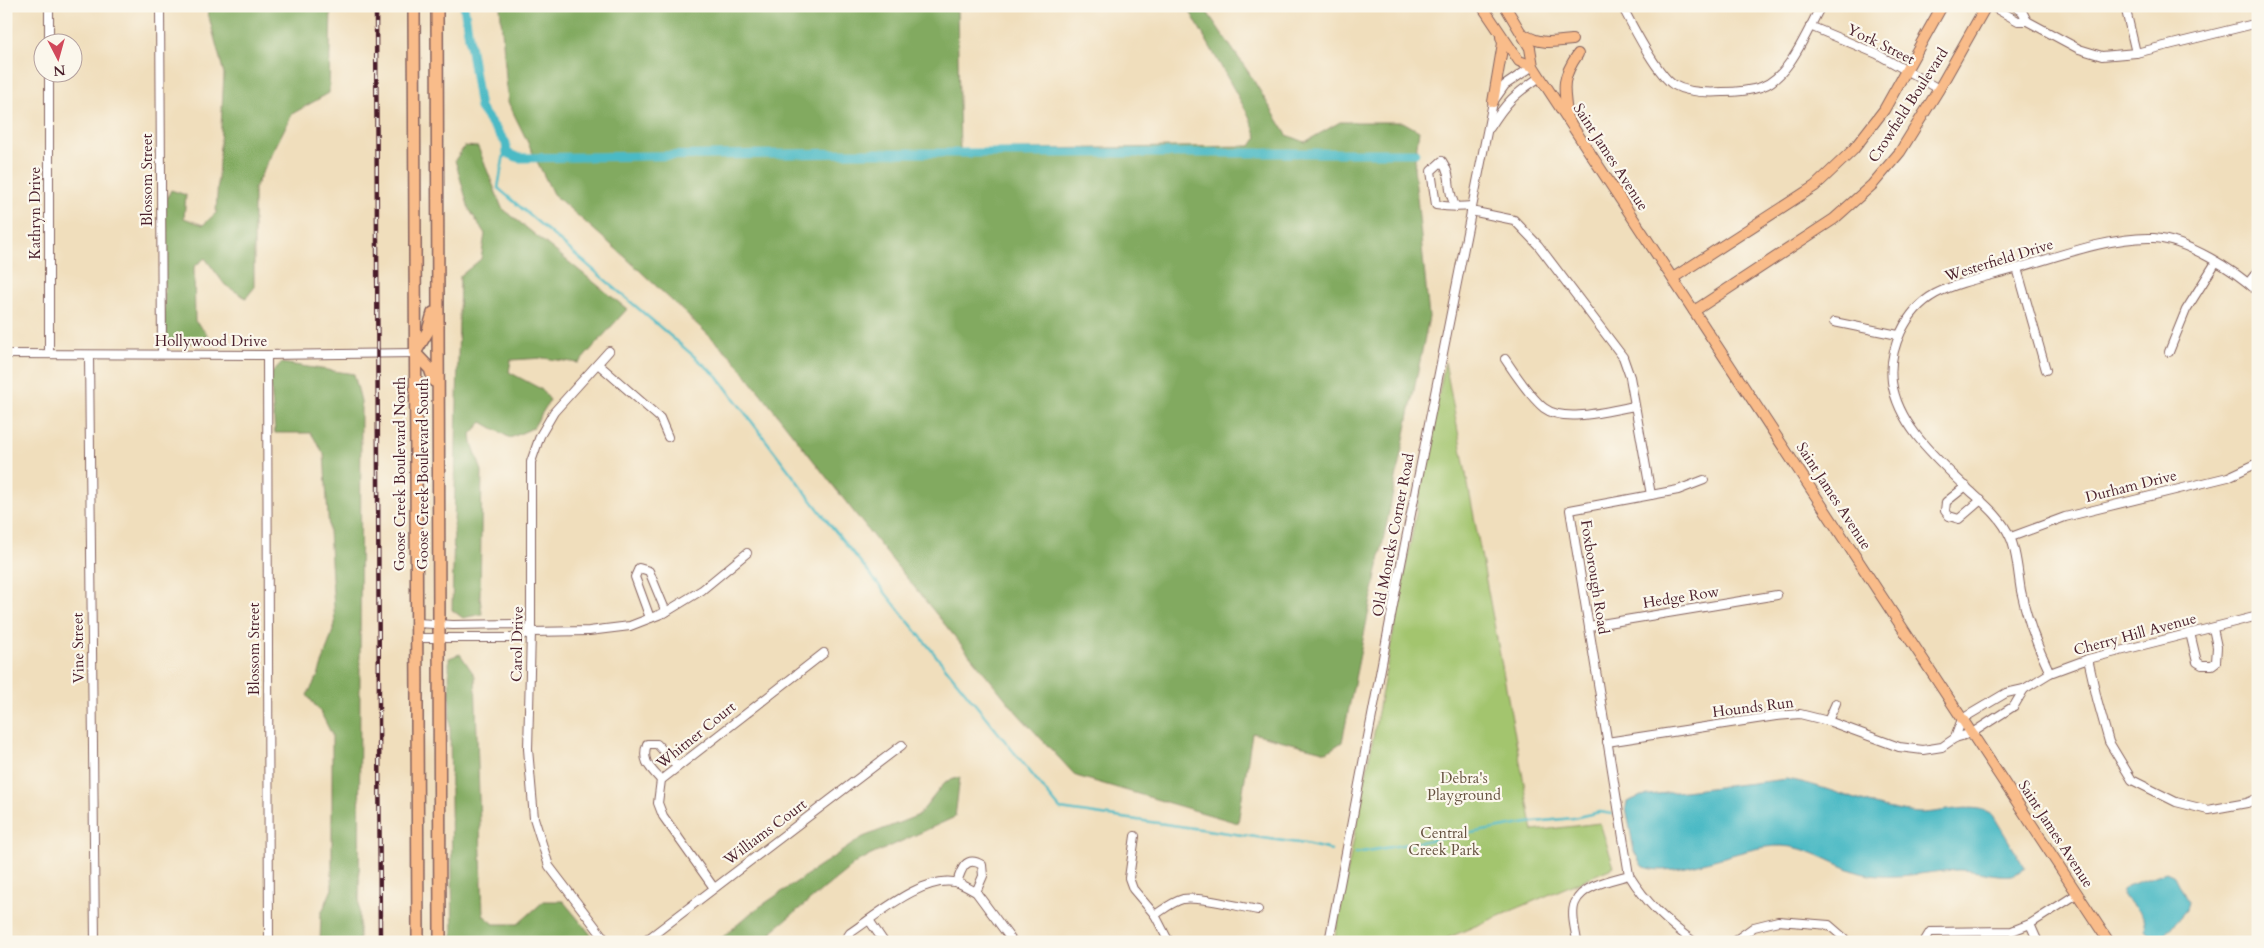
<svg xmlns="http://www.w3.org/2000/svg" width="2264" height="948" font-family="Cardo,serif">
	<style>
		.green { fill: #a3c56e; stroke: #76724c }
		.forest { fill: #82aa61; stroke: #666446 }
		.water { fill: #4cbac5; stroke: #4b6c78 }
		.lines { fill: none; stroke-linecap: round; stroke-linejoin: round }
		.stream { stroke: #4cbac5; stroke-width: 2.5 }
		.canal { stroke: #4cbac5; stroke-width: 9 }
		.minor-casing { stroke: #84625e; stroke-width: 10 }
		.major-casing { stroke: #84625e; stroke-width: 12 }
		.highway-casing { stroke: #84625e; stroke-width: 14 }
		.minor { stroke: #fff; stroke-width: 8 }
		.major { stroke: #f9bc8a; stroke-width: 10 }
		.highway { stroke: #f9bc8a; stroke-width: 11 }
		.rail-casing { stroke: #4a1f2b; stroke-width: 4.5 }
		.rail { stroke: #fbf7ec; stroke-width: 2.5; stroke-dasharray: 8; stroke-linecap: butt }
		.labels { text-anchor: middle; stroke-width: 4.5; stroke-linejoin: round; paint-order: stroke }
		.street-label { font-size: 15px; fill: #4a1f2b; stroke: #fbf7ec }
		.park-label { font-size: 15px; fill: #65513f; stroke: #fbf7ec }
	</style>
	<rect width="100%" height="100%" fill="#fbf7ec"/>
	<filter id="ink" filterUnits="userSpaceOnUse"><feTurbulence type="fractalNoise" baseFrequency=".02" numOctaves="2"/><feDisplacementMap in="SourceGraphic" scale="10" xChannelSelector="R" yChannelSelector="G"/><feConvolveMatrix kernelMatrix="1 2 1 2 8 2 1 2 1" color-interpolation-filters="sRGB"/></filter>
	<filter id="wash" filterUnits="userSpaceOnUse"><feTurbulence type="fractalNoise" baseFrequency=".0096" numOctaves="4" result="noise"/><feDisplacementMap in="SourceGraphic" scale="20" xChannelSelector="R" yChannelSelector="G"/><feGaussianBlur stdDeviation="1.12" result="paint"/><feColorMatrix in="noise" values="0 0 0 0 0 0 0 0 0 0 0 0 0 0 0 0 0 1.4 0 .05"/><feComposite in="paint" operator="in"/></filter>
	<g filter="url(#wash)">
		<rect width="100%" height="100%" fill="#f0debc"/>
		<polygon class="green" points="1445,362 1533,831 1600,823 1614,867 1438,942 1334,942"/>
		<g class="forest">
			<polygon points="206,6 331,6 329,93 292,114 254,189 254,288 246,298 225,285 205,258 194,267 195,321 208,335 200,342 165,345 163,206 171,190 186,195 184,218 203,225 216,213 224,74"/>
			<polygon points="500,6 957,6 960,150 1251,146 1257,137 1249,116 1187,6 1203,6 1249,73 1287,135 1305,142 1340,122 1403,122 1419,131 1414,167 1429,317 1342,742 1327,752 1252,733 1238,823 1076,776 1018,714 879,544 732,357 624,256 553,194 508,102"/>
			<polygon points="465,146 478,147 502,208 627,309 579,363 543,358 511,360 509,372 541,389 550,400 533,428 510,438 482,422 471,434 472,443 482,471 480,597 482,614 463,618 452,610 460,276 481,259 485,234 469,209 455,160"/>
			<polygon points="281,363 354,374 361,401 359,942 320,942 321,914 332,889 332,735 321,713 307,695 318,676 335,624 324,454 311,433 275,433 270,375"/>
			<polygon points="460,654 475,676 483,915 494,924 518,924 544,901 563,901 597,942 453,942 449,658"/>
			<polygon points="960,777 955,817 858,861 772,931 773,942 717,942 752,912 863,837 919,815 945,782"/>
		</g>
		<g class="water">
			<path d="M1787 779C1833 787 1874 811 1921 813 1942 813 1976 801 1993 815L2025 868C2021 870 2016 874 2012 875 1996 877 1975 870 1959 870 1924 871 1888 883 1854 871 1830 862 1808 847 1782 846 1743 844 1674 882 1642 866L1634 851 1626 807 1627 802 1641 796Z"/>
			<path d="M2166 872 2175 876 2188 902 2186 910 2160 940 2154 941 2145 930C2148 915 2133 905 2122 896L2123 890 2127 886Z"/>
		</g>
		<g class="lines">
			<g class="stream">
				<polyline points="506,143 498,188 717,376 832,527 1060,809 1305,844 1331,850"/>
				<polyline points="1356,853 1534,822 1573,818 1600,812 1612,814"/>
			</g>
			<polyline class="canal" points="464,6 480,108 506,143 507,153 519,158 852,153 1415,153"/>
		</g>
	</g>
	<g filter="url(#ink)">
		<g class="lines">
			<g class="minor-casing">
				<g id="minor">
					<polyline points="160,6 162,354"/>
					<path d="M1622 6C1632 25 1657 75 1674 85 1688 93 1707 93 1723 92 1735 92 1749 91 1761 87 1789 78 1807 31 1821 6"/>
					<polyline points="1991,6 2018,21 2027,21 2022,11 2014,6"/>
					<polyline points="2125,6 2136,53"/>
					<polyline points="2027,21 2079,49 2102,56 2136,53 2258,23"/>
					<polyline points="1810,26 1877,54 1939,89"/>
					<polyline points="49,42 49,6"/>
					<path d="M1490 128C1506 102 1515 94 1540 77"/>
					<path d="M1456 207C1445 189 1454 178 1442 161L1431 171 1436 205C1448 207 1460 207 1472 206"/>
					<polyline points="1471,211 1514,220 1538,245 1623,357 1630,377 1651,495"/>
					<polyline points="2017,268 2046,370"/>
					<polyline points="2248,283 2258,271"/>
					<polyline points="1834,322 1898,335"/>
					<polyline points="2169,352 2186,310 2216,262"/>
					<polyline points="6,354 267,355 415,353"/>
					<polyline points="49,354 49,72"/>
					<polyline points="89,355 95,942"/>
					<polyline points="267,355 269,942"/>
					<path d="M1505 359C1515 374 1530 397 1544 408 1565 424 1611 410 1635 406"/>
					<polyline points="598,364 660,418 668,437"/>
					<polyline points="1966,486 1946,502 1945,511 1949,516 1959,519 1981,500"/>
					<polyline points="2011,537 2065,517 2228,477 2258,463"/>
					<polyline points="650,618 635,577 639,568 649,571 666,612"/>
					<polyline points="416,623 453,625 514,624 531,632"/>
					<polyline points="1589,626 1777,595"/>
					<polyline points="2190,633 2197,662 2202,665 2212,665 2216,662 2217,647 2213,628"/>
					<polyline points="416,638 513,638 531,632 589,631 630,626 666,612 702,590 747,553"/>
					<polyline points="2088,659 2097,699 2109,742 2132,780 2176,802 2208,810 2247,803 2258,798"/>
					<path d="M2050 673C2037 646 2027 620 2021 591 2018 575 2017 551 2010 537 2001 516 1982 502 1966 487 1936 458 1898 425 1892 382 1888 349 1906 310 1935 294 1958 282 1986 277 2011 270 2053 258 2110 236 2154 238 2186 240 2235 270 2258 292"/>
					<polyline points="1828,721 1836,703"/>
					<polyline points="1955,738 1962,719 2006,693 2024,689 2050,673 2088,659 2258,616"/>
					<polyline points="1607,742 1776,716 1800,714 1828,721 1899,747 1923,750 1942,747 1955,738 1972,733 2014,706 2024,689"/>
					<path d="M661 780C650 768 641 761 647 744H657L677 766"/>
					<polyline points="1135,836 1129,878 1133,889 1155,915 1169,942"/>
					<polyline points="714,888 663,816 658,803 661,780 824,653"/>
					<polyline points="976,892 1013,942"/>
					<path d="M1155 915C1164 909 1172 902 1183 899 1200 896 1239 907 1258 910"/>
					<polyline points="869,920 884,942"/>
					<polyline points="2030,924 2038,942"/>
					<polyline points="607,942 549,866 534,818 528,749 531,632 531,462 540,436 554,412 609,351"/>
					<polyline points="644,942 902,745"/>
					<path d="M844 942 850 933C876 916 925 873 958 883 964 885 970 889 976 892L983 876 982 865C966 855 961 869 957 883"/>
					<polyline points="1329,942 1398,579 1493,102 1505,85 1533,66"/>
					<path d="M1577 942C1576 931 1570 914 1575 903 1582 885 1612 880 1629 875"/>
					<path d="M1694 942C1667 922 1646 903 1629 875L1570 510 1678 490 1704 480"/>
					<polyline points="1733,942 1754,927 1778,921 1829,925 1844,938"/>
					<polyline points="1924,942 1930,932 2012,931 2030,924 2077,894"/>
				</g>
			</g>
			<g class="major-casing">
				<g id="major">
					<polyline points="1482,6 1519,61 1533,66"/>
					<polyline points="1505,6 1530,48 1533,66 1540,77 2109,942"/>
					<path d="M1523 34C1540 45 1554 42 1572 40"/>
					<polyline points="1493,102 1503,43 1501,37"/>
					<path d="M1567 113C1563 86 1562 77 1578 54"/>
					<polyline points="1673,278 1815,186 1853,150 1884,110 1942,6"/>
					<polyline points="1694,311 1834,219 1872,185 1900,152 1939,89 1986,6"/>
				</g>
			</g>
			<g class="highway-casing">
				<g id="highway">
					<polyline points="414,6 418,942"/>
					<polyline points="437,6 440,942"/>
					<polyline points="433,313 428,331 415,353 430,369 434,381"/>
				</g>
			</g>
			<use href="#minor" class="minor"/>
			<use href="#major" class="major"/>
			<use href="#highway" class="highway"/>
			<g class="rail-casing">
				<polyline id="rail" points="376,6 380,942"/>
			</g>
			<use href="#rail" class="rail"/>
		</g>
	</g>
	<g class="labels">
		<g class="street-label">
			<text transform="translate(1881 44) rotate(26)" y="5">York Street</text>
			<text transform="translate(1908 105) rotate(-57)" y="5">Crowfield Boulevard</text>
			<text transform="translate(1611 157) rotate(57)" y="5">Saint James Avenue</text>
			<text transform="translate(147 180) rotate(-90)" y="5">Blossom Street</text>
			<text transform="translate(35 213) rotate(-90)" y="5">Kathryn Drive</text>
			<text transform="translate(1999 260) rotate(-17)" y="5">Westerfield Drive</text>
			<text x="211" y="346">Hollywood Drive</text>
			<text transform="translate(400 474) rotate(-90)" y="5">Goose Creek Boulevard North</text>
			<text transform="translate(423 474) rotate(-90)" y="5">Goose Creek Boulevard South</text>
			<text transform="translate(2131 486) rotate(-14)" y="5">Durham Drive</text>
			<text transform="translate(1834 496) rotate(57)" y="5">Saint James Avenue</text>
			<text transform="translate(1393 535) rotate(-79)" y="5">Old Moncks Corner Road</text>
			<text transform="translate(1595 577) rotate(81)" y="5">Foxborough Road</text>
			<text transform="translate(1681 597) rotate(-9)" y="5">Hedge Row</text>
			<text transform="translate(2135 634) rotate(-15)" y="5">Cherry Hill Avenue</text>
			<text transform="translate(517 644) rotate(-89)" y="5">Carol Drive</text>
			<text transform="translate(78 648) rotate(-91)" y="5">Vine Street</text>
			<text transform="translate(254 649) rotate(-90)" y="5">Blossom Street</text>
			<text transform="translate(1753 707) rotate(-7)" y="5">Hounds Run</text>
			<text transform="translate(696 735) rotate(-39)" y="5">Whitner Court</text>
			<text transform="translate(765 832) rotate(-37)" y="5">Williams Court</text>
			<text transform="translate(2056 834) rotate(57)" y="5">Saint James Avenue</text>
		</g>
		<g class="park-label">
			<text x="1464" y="783">Debra's<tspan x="1464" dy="17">Playground</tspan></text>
			<text x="1444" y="838">Central<tspan x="1444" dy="17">Creek Park</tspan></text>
		</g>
	</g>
	<rect width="2264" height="948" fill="none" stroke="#fbf7ec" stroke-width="25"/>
	<g transform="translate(58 58) rotate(174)"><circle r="24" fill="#fbf7ec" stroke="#b4a19f"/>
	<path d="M0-4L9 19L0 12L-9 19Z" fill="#d1495b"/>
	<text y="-8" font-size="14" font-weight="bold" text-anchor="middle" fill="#4a1f2b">N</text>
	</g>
</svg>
